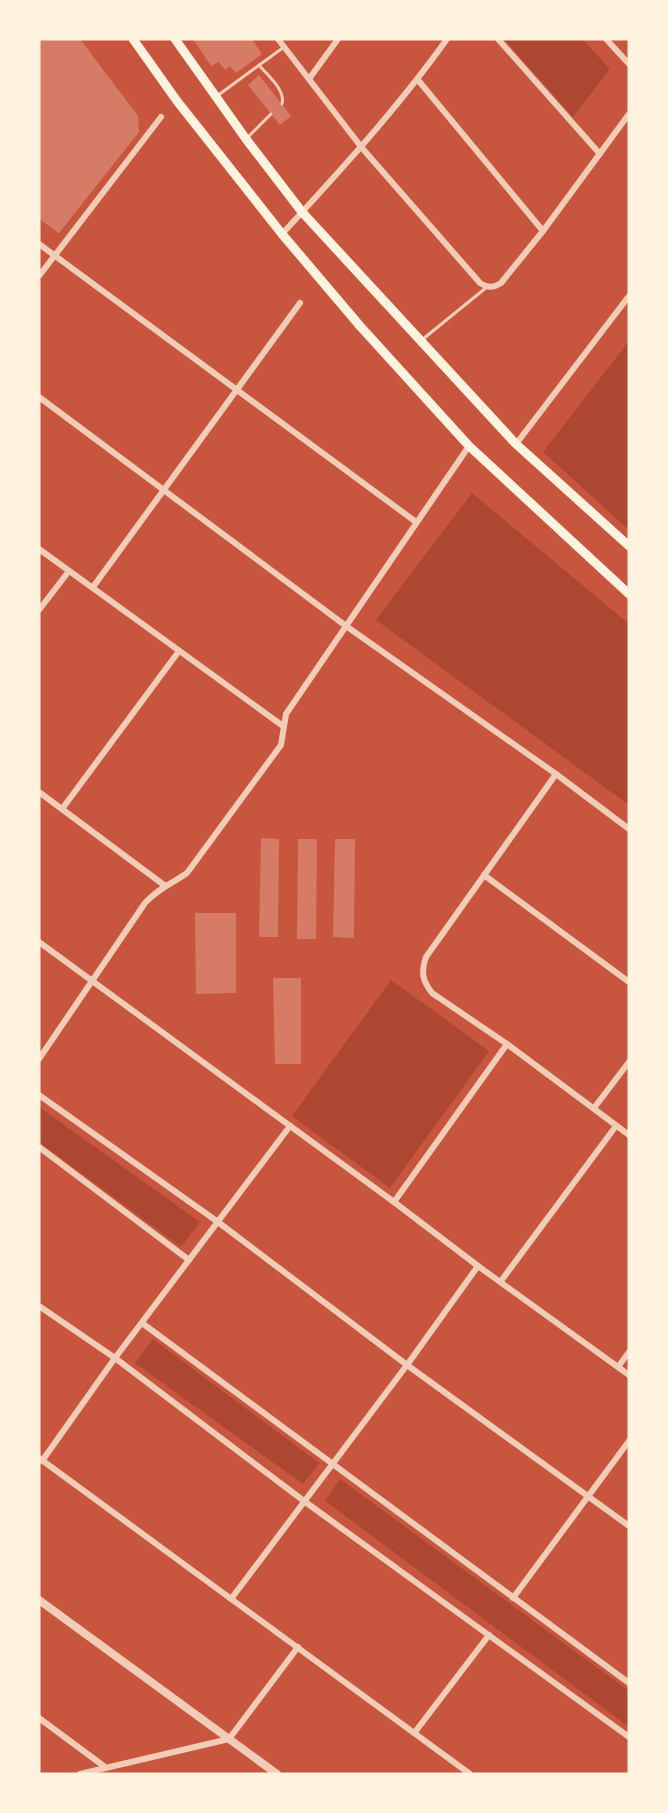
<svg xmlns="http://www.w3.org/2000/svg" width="668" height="1813" font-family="'Noto Serif',serif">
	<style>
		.green { fill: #ae4732 }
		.building { fill: #d67c66 }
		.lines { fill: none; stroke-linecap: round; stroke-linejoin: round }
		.service { stroke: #f1ccb7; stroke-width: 3 }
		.minor { stroke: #f1ccb7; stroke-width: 6 }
		.tertiary { stroke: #f1ccb7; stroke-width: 8 }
		.secondary { stroke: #fff3e0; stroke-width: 9 }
	</style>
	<rect width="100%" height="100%" fill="#c8553d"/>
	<g class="green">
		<polygon points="504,39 582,39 610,69 573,117"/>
		<polygon points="629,341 629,530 543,452"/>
		<polygon points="472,493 629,624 629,805 376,620"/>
		<polygon points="391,980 489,1051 390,1188 292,1116"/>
		<polygon points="39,1107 200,1222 181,1247 39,1142"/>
		<polygon points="153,1339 319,1463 303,1484 135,1363"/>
		<polygon points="340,1479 629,1691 629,1727 325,1501"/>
	</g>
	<g class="building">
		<polygon points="39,39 80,39 138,116 139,132 59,233 39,219"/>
		<polygon points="193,39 252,39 262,54 236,73 230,66 225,70 219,62 211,66"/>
		<polygon points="259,75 291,116 280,125 248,85"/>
		<polygon points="261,838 279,839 278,937 259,937"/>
		<polygon points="298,839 317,839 316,939 297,939"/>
		<polygon points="335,839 355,839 354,938 333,937"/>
		<polygon points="195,913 236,913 236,993 196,994"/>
		<polygon points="273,978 301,978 301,1064 275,1064"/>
	</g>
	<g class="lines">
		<g class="service">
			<path d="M259 65C267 75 286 90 282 104"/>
			<polyline points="217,96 284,47"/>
			<polyline points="247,138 271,114"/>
			<polyline points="423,339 487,287"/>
		</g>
		<g class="minor">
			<path d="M278 39 362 148 480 283C488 288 493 288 501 283L543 231 629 114"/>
			<polyline points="498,39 600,154"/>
			<polyline points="606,39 629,64"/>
			<polyline points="309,79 338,39"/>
			<polyline points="418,80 543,231"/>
			<path d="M282 234C340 171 397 109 447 39"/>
			<polyline points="39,244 416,522"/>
			<polyline points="39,276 161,117"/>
			<polyline points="39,397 346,626 556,774 629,829"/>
			<polyline points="516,444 629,296"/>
			<polyline points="39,549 283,726"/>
			<polyline points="93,587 300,303"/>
			<polyline points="39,610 69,571"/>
			<path d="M556 774 426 957C421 972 422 980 432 993L507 1044 629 1135"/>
			<polyline points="39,792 164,885"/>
			<polyline points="62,809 179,651"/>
			<polyline points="484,875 629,982"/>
			<polyline points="39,942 394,1202 478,1266 629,1375"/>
			<path d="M39 1059 145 903C160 887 170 885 187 873L281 745 286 714 469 446"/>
			<polyline points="39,1095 218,1222 407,1365 629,1526"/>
			<polyline points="594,1108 629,1062"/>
			<polyline points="39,1147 189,1260"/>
			<polyline points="394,1202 507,1044"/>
			<polyline points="501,1281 616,1126"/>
			<polyline points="39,1306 115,1358 304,1501 629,1737"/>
			<polyline points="142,1323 629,1683"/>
			<polyline points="618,1367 629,1352"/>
			<polyline points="39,1458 470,1774"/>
			<polyline points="42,1461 115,1358 290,1126"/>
			<polyline points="513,1598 629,1441"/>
			<polyline points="231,1599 407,1365 478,1266"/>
			<polyline points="39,1718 105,1767"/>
			<polyline points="415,1732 489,1635"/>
			<polyline points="80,1774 229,1739 298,1647"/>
		</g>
		<polyline class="tertiary" points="39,1600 277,1774"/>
		<g class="secondary">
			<polyline points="133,39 177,101 282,234 360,326 469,446 629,594"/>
			<polyline points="175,39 246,139 302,212 516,444 629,546"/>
		</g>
	</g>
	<rect width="668" height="1813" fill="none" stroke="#fff3e0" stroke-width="81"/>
</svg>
